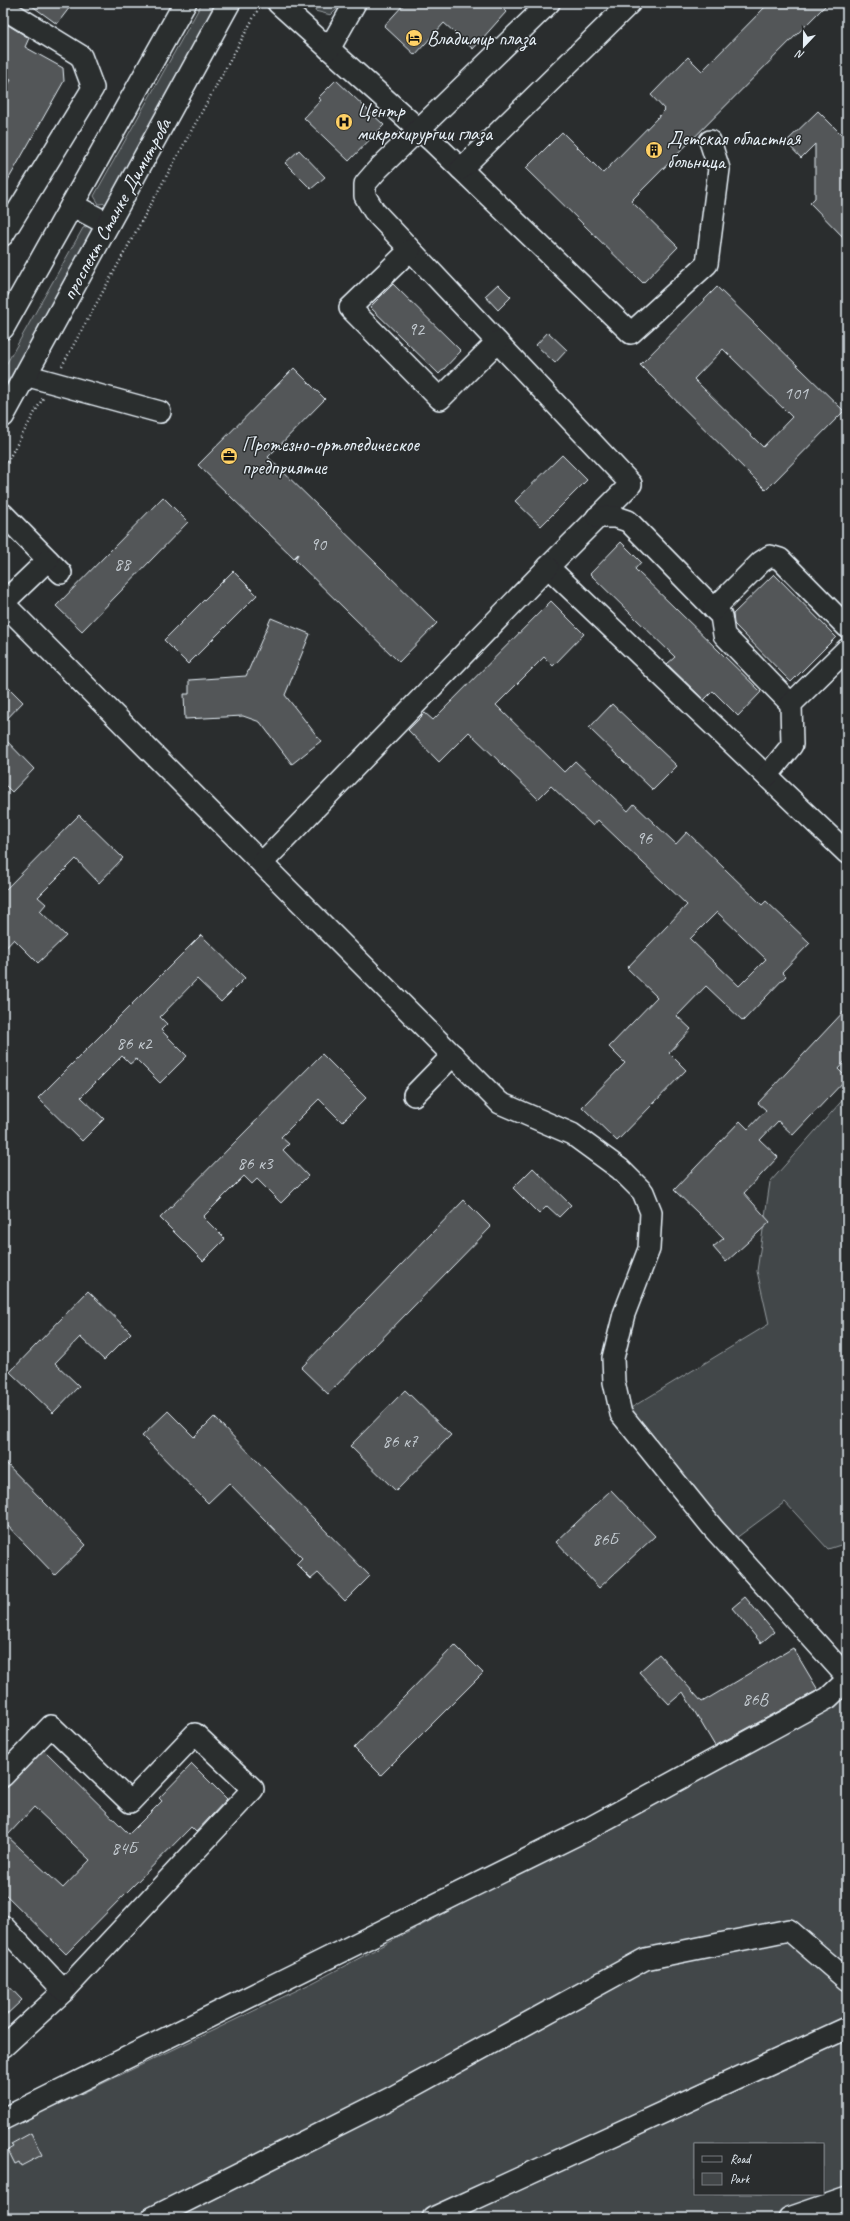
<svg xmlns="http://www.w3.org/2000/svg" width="850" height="2221" font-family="Caveat,sans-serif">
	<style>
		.green { fill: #424648; stroke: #959ca0; fill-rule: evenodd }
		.building { fill: #535759; stroke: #e8f1f8; fill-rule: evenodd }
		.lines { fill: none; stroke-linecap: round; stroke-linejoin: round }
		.minor-casing { stroke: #e8f1f8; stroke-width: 24 }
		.major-casing { stroke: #e8f1f8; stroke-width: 25 }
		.path { stroke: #e8f1f8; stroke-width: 2.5; stroke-dasharray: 1 3; stroke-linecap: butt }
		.minor { stroke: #2a2d2e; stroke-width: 21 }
		.major { stroke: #2a2d2e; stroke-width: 22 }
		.labels { text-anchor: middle; stroke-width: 3; stroke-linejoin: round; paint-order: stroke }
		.number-label { font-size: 18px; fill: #c3cad0 }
		.poi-label { font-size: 20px; fill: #e8f1f8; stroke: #2a2d2e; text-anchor: start }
		.street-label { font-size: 20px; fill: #e8f1f8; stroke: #2a2d2e }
	</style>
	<rect width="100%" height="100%" fill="#2a2d2e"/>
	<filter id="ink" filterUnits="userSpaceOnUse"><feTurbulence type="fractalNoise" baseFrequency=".025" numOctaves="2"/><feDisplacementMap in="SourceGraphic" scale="8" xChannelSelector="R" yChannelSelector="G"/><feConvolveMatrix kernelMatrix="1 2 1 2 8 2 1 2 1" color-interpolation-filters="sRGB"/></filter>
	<g filter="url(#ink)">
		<g class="green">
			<polygon points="202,3 219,3 108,203 99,204 94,196"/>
			<polygon points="318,3 343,3 331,15 315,11"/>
			<polygon points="88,226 94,229 3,400 3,370 83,228"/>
			<polygon points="847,1095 847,1543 828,1549 785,1502 728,1544 621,1414 769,1324 757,1271 770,1182"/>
			<path d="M847 1680V2218H3V2128L62 2103 314 1982 587 1838ZM695 2144H823V2194H695Z"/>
		</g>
		<g class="building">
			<polygon points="28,3 73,3 57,24"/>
			<polygon points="405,3 497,3 506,12 473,49 444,23 415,55 384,26"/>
			<polygon points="769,3 828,3 631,201 678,247 643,283 526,168 562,132 603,173 665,110 651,95 688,57 702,71"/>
			<polygon points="3,22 29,38 25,47 63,68 64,81 3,189 3,94 11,80 3,76"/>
			<polygon points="336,80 384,125 349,161 304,118 321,100 318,98"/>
			<polygon points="818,111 847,140 847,241 810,203 815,198 815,144 801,158 786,142"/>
			<polygon points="299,150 325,177 311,189 285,163"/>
			<polygon points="393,284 461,351 439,374 370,307"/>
			<polygon points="498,284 511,297 498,310 485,296"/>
			<path d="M717 287 844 411 766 490 640 365ZM723 349 792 417 763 447 694 379Z"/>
			<polygon points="548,332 567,350 555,363 536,345"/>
			<polygon points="294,368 325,399 268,457 437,623 399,662 295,560 298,554 294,558 198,465"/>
			<polygon points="562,455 587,480 541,526 515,501"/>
			<polygon points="163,497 188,522 82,631 56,606"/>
			<polygon points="621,542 641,562 635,569 761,692 738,716 713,691 704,700 667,664 675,657 590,574"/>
			<polygon points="233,571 257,595 188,664 164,640"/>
			<polygon points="774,574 836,637 791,682 734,624 733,614"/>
			<path d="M551 601 584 634 553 666 544 657 496 705 564 772 575 761 628 811 634 804 676 844 687 832 762 905 766 901 810 943 782 972 786 976 743 1021 706 986 677 1016 691 1029 669 1053 686 1070 617 1141 582 1107 625 1063 609 1047 657 997 627 968 687 905 598 820 593 826 551 786 538 799 469 732 439 762 408 730 425 713 433 720ZM717 912 766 959 739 986 690 939Z"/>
			<polygon points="271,618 310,634 285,695 321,741 292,764 260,722 243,716 185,719 184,694 189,694 189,680 246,676"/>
			<polygon points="3,682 23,702 3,723"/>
			<polygon points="612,704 677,766 653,790 589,728"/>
			<polygon points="3,737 34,769 12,792 3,783"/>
			<polygon points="79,815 123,858 99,883 76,859 38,897 46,904 40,911 66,936 38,963 14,939 3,951 3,892"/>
			<polygon points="201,935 245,978 221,1002 197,979 160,1017 167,1024 161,1030 187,1056 160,1083 136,1059 130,1064 122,1056 81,1097 104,1119 82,1141 38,1098"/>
			<polygon points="847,1008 847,1059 838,1069 847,1078 793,1135 778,1121 760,1140 778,1157 744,1193 770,1222 726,1262 713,1247 724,1238 674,1190 740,1121 748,1129 766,1110 758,1103"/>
			<polygon points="322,1054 366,1098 342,1122 319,1099 281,1137 289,1144 283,1150 308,1176 281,1203 257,1179 252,1184 244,1176 203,1217 225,1239 203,1261 160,1218"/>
			<polygon points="533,1168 571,1205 559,1217 547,1206 539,1214 513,1188"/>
			<polygon points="464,1200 491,1227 328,1394 301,1368"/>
			<polygon points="88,1291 131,1333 104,1360 80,1337 55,1363 79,1386 53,1413 10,1372"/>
			<polygon points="405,1390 451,1435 396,1491 350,1446"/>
			<polygon points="168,1411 194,1437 214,1417 370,1576 345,1601 318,1573 311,1579 296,1564 302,1558 229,1483 208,1503 142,1436"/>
			<polygon points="3,1460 86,1545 55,1575 3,1521"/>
			<polygon points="611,1490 655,1536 599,1588 556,1542"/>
			<polygon points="745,1597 774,1632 761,1643 732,1608"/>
			<polygon points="455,1645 483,1673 381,1775 354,1748"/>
			<polygon points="793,1648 818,1690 715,1746 683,1692 669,1704 639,1672 659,1654 702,1702"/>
			<path d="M44 1750 129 1834 162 1801 159 1798 192 1764 227 1799 196 1832 191 1827 66 1954 3 1892V1792ZM34 1807 90 1860 63 1888 7 1836Z"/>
			<polygon points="3,1980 22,2000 3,2018"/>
			<polygon points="31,2133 42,2155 21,2166 19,2162 15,2164 8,2150 13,2147 11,2144"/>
		</g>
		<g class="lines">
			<g class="minor-casing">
				<g id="minor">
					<polyline points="278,3 433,142 631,333 707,264 719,169 710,141"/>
					<polyline points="549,3 378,169 365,184 365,196 374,211 631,484 548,567 847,853"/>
					<polyline points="3,8 81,56 93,88 3,235"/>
					<polyline points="329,49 355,3"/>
					<polyline points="461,169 630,3"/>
					<polyline points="410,250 350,308 440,399 497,342"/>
					<polyline points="25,375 160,412"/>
					<polyline points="3,514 61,573"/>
					<polyline points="597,517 616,517 628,521 721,616 724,635 791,704"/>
					<polyline points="3,603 500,1103 572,1134 620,1169 643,1192 651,1212 649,1249 624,1314 613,1358 614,1382 621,1414 713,1528 847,1677"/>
					<polyline points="3,603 48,560"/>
					<polyline points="714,609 761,562 770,556 780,559 847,627"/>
					<polyline points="767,776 792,745 791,704 847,649"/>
					<polyline points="262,863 548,567"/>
					<polyline points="414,1095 453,1055"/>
					<polyline points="3,1776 51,1726 130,1802 195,1734 253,1789 64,1991 3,2047"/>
					<polyline points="3,1926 64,1991"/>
					<polyline points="3,2119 584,1831 828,1698 847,1680"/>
					<polyline points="152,2218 391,2098 645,1959 789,1930 847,1980"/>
					<polyline points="433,2218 847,2028"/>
					<polyline points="789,2218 847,2198"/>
				</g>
			</g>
			<g class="major-casing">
				<g id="major">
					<polyline points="72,205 108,224"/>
					<polyline points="3,328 185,3"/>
					<polyline points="3,416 229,3"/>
				</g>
			</g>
			<g class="path">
				<polyline points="62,366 260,6"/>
				<polyline points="3,469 43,398"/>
			</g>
			<use href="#minor" class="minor"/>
			<use href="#major" class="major"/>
		</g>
	</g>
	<defs>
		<g id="hotel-disc" transform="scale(0.9)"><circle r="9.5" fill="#ffd166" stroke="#2a2d2e"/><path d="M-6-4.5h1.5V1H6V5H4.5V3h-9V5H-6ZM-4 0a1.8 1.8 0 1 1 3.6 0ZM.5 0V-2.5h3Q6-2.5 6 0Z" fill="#111"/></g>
		<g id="hospital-disc" transform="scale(0.9)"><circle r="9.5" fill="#ffd166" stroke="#2a2d2e"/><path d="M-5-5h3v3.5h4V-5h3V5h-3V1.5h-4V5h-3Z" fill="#111"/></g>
		<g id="building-disc" transform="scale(0.9)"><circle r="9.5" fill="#ffd166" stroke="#2a2d2e"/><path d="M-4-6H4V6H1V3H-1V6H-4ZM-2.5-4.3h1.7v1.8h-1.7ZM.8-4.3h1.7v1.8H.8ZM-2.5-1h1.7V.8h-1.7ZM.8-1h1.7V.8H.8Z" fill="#111"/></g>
		<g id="office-disc" transform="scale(0.9)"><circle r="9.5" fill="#ffd166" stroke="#2a2d2e"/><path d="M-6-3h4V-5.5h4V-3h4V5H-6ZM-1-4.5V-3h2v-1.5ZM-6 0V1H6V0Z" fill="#111"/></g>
	</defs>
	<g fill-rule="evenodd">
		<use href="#hotel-disc" x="414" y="38"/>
		<use href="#hospital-disc" x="344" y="122"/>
		<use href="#building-disc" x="654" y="150"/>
		<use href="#office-disc" x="229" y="456"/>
	</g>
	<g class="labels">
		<g class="number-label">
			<text x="416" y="335">92</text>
			<text x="796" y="399">101</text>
			<text x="318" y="550">90</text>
			<text x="122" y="570">88</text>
			<text x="644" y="844">96</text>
			<text x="134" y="1049">86 к2</text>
			<text x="255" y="1169">86 к3</text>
			<text x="400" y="1447">86 к7</text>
			<text x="605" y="1545">86Б</text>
			<text x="755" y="1705">86В</text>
			<text x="124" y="1854">84Б</text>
		</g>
		<g class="poi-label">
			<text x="427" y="45">Владимир плаза</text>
			<text x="357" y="117">Центр<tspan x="357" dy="23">микрохирургии глаза</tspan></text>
			<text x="667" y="145">Детская областная<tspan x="667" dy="23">больница</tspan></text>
			<text x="242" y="451">Протезно-ортопедическое<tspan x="242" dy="23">предприятие</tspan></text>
		</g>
		<g class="street-label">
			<text transform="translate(116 209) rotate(-61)" y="7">проспект Станке Димитрова</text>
		</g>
	</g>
	<rect width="850" height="2221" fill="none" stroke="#2a2d2e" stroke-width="16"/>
	<rect x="8" y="8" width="834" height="2205" fill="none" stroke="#e8f1f8" stroke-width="1.5" filter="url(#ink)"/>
	<rect x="694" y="2143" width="130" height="52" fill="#2a2d2e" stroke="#767b7f"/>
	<rect x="702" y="2156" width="20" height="6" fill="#2a2d2e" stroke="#767b7f"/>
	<text x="730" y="2163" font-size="12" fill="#e8f1f8">Road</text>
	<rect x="702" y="2173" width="20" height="12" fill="#424648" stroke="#767b7f"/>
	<text x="730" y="2183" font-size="12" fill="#e8f1f8">Park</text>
	<g transform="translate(804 46) rotate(202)" stroke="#2a2d2e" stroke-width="3" paint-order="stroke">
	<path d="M0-3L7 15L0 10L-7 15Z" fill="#e8f1f8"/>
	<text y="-6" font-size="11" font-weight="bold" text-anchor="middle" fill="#e8f1f8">N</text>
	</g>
</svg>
